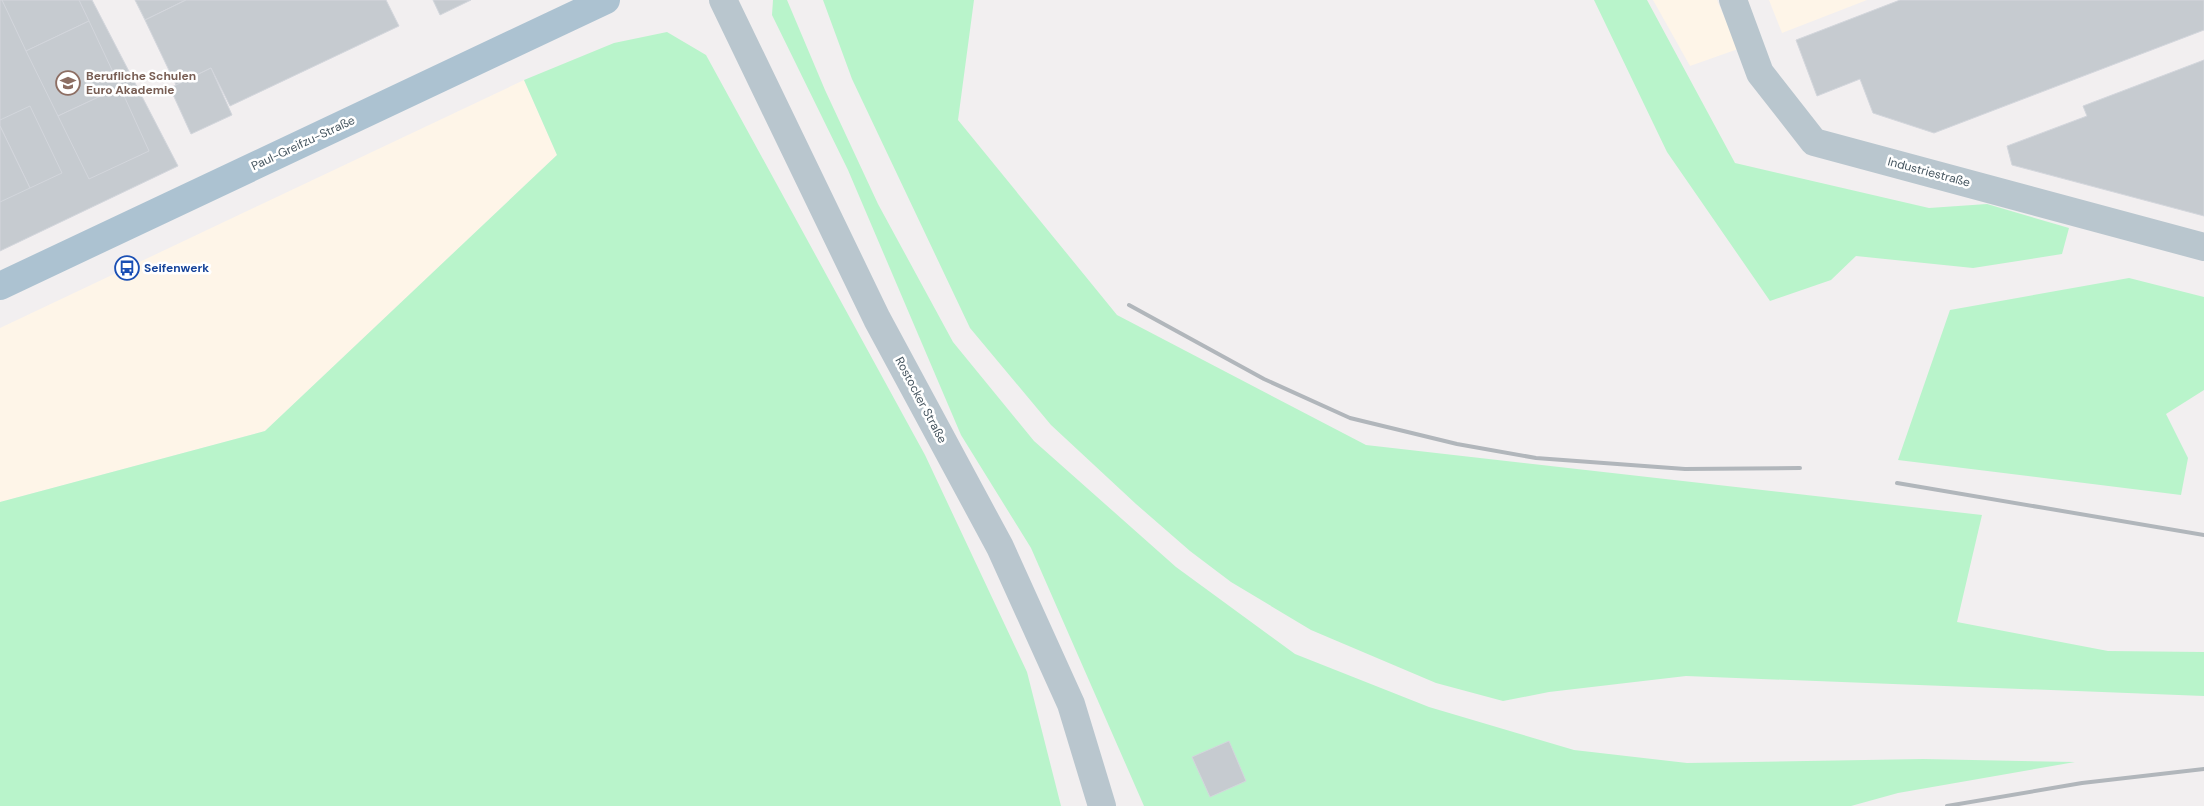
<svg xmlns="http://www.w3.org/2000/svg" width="2204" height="806" font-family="'DM Sans',sans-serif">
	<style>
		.commercial { fill: #fef5e8 }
		.green { fill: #b9f4cb }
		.building { fill: #c6cbd0; stroke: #d3d6dc }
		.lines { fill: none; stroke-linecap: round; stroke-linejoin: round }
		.minor { stroke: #b9c6ce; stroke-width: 28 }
		.major { stroke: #acc2d1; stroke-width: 28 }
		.rail { stroke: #b1b6bb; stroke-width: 4 }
		.labels { text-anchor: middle; stroke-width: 5; stroke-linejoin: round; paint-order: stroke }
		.education-label { font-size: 12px; font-weight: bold; fill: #785e54; stroke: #fff; text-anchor: start }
		.street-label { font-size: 12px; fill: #45555f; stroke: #fff }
		.transit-label { font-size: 12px; font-weight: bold; fill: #164399; stroke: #fff; text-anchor: start }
	</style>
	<rect width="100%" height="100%" fill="#f2eff0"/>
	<g class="commercial">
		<polygon points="1653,0 1717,0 1738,49 1690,66"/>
		<polygon points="1769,0 1867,0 1782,33"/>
		<polygon points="524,80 557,155 265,431 0,502 0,328"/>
	</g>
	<g class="green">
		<polygon points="773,0 787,0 825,90 878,204 953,342 1034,441 1176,567 1295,654 1429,707 1574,750 1687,763 1923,759 2075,762 1898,793 1851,806 1144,806 1031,548 961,435 848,170 772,15"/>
		<polygon points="823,0 974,0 958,120 1117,315 1366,445 1982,515 1957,622 2108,651 2204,652 2204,696 1686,676 1549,692 1503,701 1436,683 1311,630 1231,582 1190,551 1136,504 1051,425 970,328 852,79"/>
		<polygon points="1594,0 1647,0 1735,163 1929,208 1987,204 2069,228 2062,254 1973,268 1856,256 1831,280 1770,301 1667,152"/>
		<polygon points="667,32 706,55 925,455 1027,672 1061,806 0,806 0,502 265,431 557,155 524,80 614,43"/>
		<polygon points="2129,278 2204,297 2204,390 2166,414 2188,458 2181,495 1898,460 1950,310"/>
	</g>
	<g class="building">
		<polygon points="0,0 92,0 178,166 0,251"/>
		<polygon points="2,0 79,0 89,21 26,51"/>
		<polygon points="135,0 186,0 145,20"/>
		<polygon points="186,0 386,0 399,26 230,106 211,68 176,85 145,20"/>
		<polygon points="433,0 471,0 440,15"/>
		<polygon points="1900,0 2204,0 2204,30 1934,133 1873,113 1860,79 1817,96 1796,40"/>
		<polygon points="89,21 120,87 58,116 26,51"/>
		<polygon points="2204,60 2204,216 2012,165 2007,146 2087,116 2083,106"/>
		<polygon points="211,68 232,115 191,134 170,88"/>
		<polygon points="120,87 149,151 89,179 58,116"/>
		<polygon points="30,106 62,173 30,188 0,126 0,120"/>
		<polygon points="0,126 30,188 0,202"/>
		<polygon points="1229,741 1246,781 1210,797 1192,757"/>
	</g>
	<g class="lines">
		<g class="minor">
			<polyline points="723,0 877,319 1000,547 1071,704 1102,806"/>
			<polyline points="1733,0 1760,73 1814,142 2204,247"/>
		</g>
		<polyline class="major" points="0,286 606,0"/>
		<g class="rail">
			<polyline points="1129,305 1264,379 1350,418 1457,444 1536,458 1685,469 1800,468"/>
			<polyline points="1897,483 2204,535"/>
			<polyline points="1947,806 2082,783 2204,769"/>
		</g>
	</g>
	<defs>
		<g id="school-ring" transform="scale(1.25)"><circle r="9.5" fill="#fff" stroke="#8d6e63" stroke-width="1.5"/><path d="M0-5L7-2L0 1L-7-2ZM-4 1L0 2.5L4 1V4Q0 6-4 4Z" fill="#8d6e63"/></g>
		<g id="bus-ring" transform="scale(1.25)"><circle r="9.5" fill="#fff" stroke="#1a4fb4" stroke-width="1.5"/><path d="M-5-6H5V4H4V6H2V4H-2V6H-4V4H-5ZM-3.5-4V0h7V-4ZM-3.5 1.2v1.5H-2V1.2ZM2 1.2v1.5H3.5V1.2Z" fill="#1a4fb4"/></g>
	</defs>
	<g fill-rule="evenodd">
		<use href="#school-ring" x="68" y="83"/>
		<use href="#bus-ring" x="127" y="268"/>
	</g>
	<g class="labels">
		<g class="education-label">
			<text x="86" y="80">Berufliche Schulen<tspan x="86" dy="14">Euro Akademie</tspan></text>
		</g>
		<g class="street-label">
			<text transform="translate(303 143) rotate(-25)" y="4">Paul-Greifzu-Straße</text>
			<text transform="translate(1929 172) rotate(15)" y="4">Industriestraße</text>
			<text transform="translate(921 400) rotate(62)" y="4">Rostocker Straße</text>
		</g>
		<g class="transit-label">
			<text x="144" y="272">Seifenwerk</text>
		</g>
	</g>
</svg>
